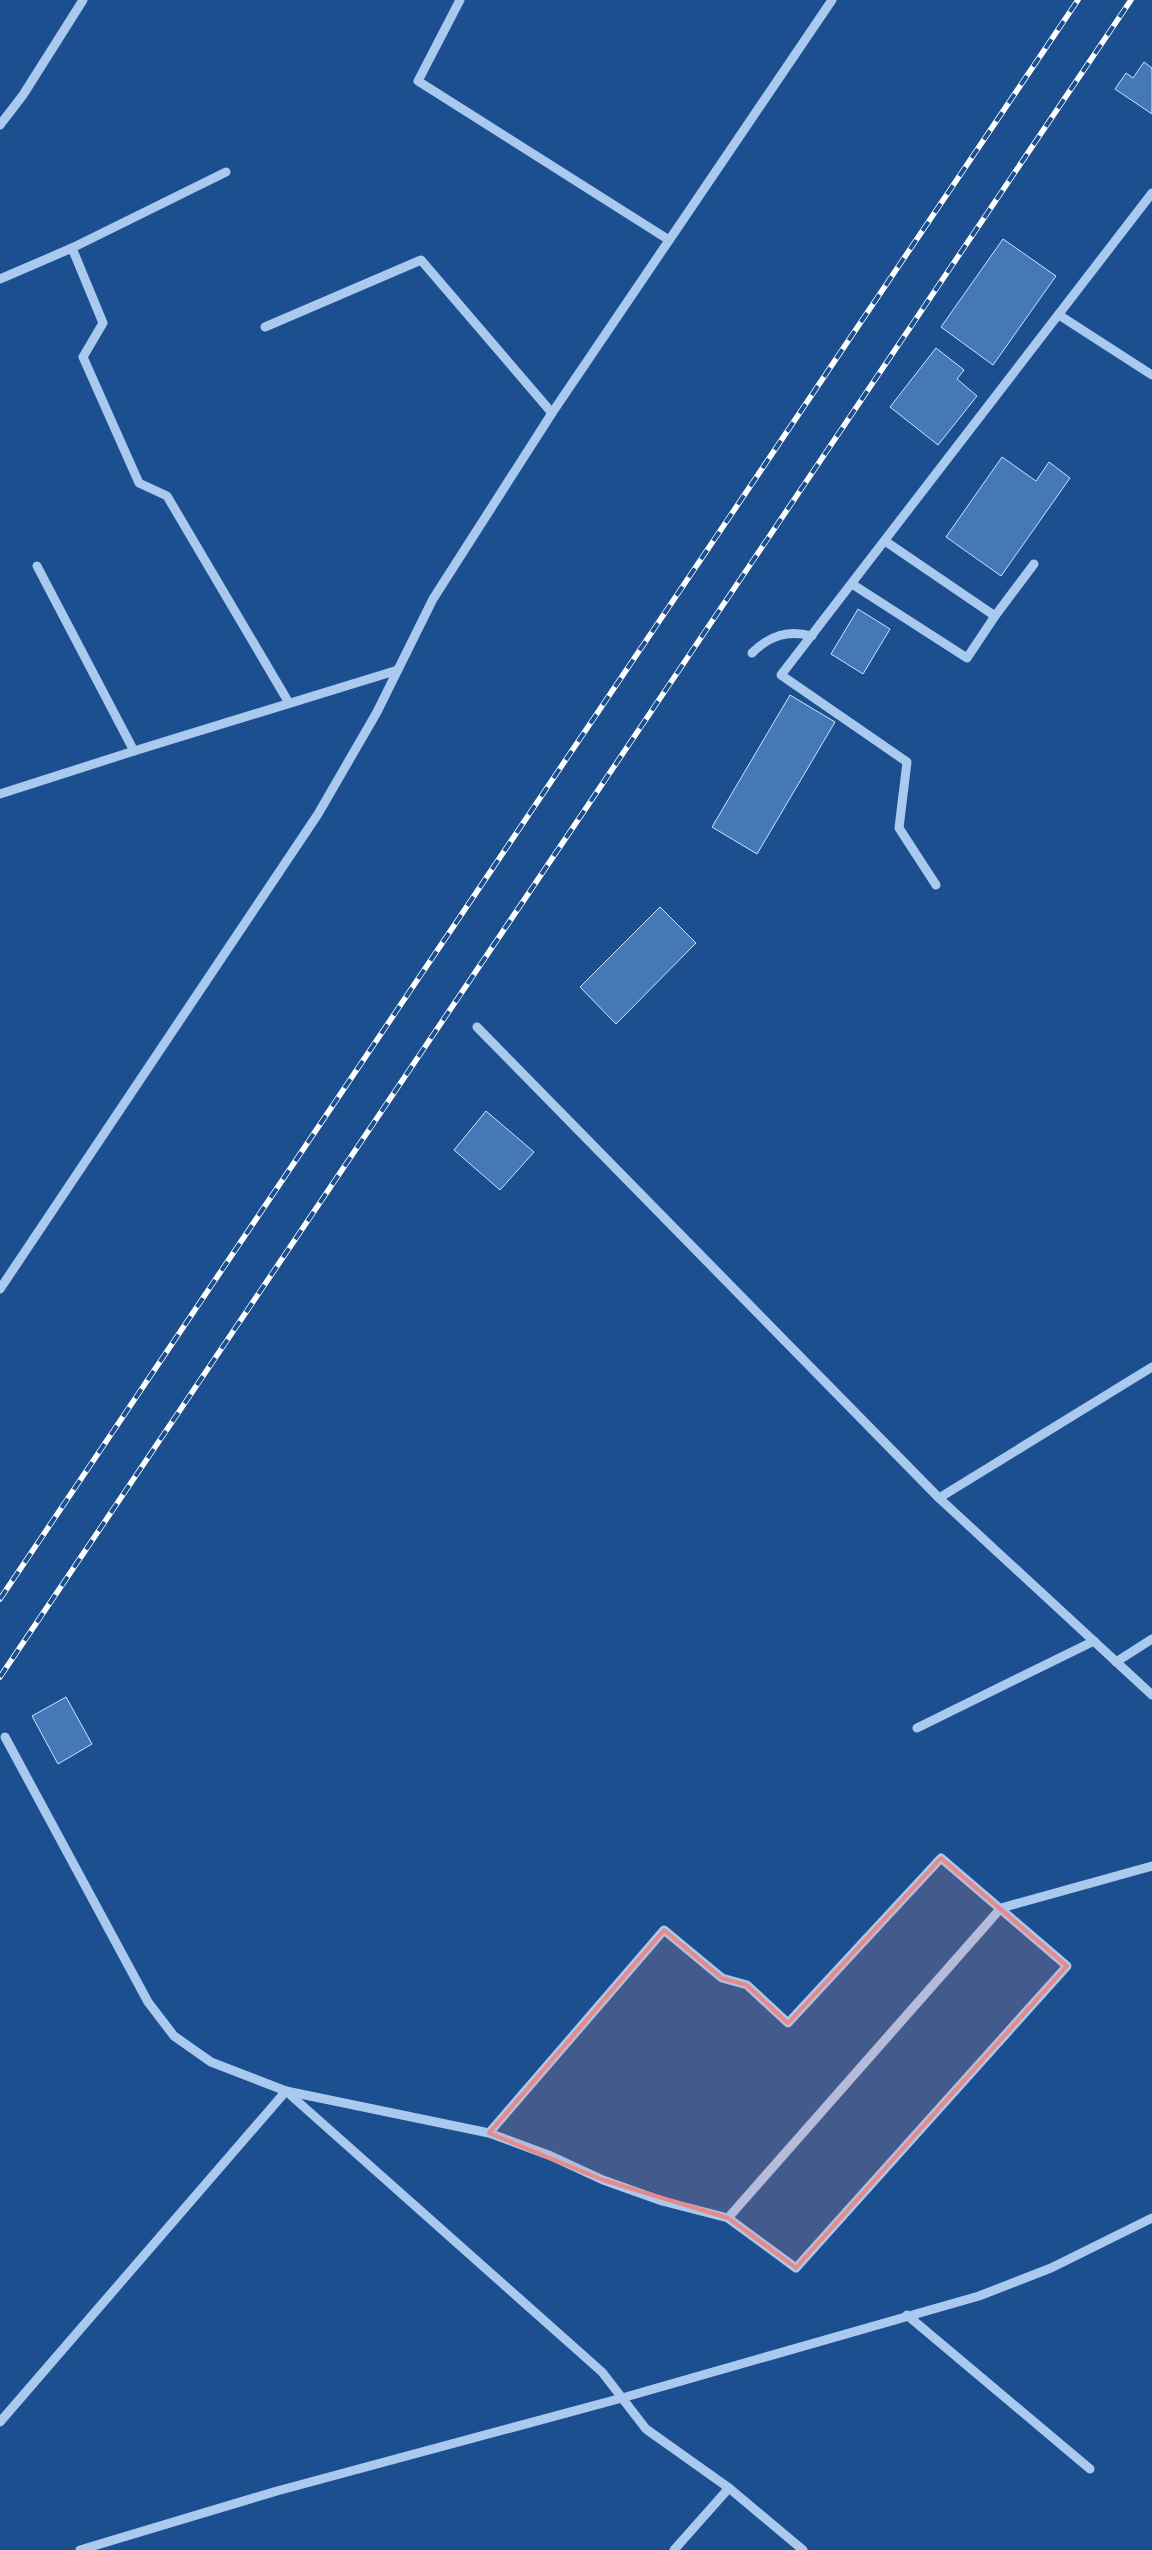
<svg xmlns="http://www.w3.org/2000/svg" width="1152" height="2550" font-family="'Varela Round',sans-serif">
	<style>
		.building { fill: #4478b7; stroke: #cfe3fa }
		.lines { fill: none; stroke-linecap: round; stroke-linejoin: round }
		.minor { stroke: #a9c9ee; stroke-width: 9 }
		.rail-casing { stroke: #fff; stroke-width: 5.5 }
		.rail { stroke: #1b4f8f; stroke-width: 4; stroke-dasharray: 11; stroke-linecap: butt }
		.marked { fill: #e88989; fill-opacity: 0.2; stroke: #e88989; stroke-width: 4; stroke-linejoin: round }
	</style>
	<rect width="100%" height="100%" fill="#1b4f8f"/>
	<g class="building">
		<polygon points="1144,62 1152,68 1152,114 1115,89 1126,73 1133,78"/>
		<polygon points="1003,239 1056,276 993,365 941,327"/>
		<polygon points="936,348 964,370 957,379 977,396 938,445 890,407"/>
		<polygon points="1002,457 1036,481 1049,462 1070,478 1001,576 946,537"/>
		<polygon points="858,609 890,629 863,674 831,654"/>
		<polygon points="790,695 835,722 757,854 712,827"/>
		<polygon points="660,907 696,943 616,1024 580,987"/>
		<polygon points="486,1111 534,1152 500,1190 454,1150"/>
		<polygon points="66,1697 92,1744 58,1764 32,1716"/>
	</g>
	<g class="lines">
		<g class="minor">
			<polyline points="460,0 418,81 669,240"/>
			<polyline points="0,125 23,95 83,0"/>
			<polyline points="72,248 103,323 83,357 139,483 167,496 289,703"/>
			<polyline points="0,279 72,248 226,172"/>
			<polyline points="1059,315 1152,375"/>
			<polyline points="265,327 421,260 552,413"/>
			<polyline points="37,566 134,751 398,670"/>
			<polyline points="852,584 967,658 995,616 885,541"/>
			<polyline points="995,616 1034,564"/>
			<path d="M752 653C770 635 788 630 812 636"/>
			<polyline points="0,794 134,751"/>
			<polyline points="936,885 899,828 907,762 781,675 1152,193"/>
			<polyline points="477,1027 939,1498 1152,1695"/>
			<polyline points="0,1289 318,814 377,712 433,599 552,413 832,0"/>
			<polyline points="939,1498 1152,1367"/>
			<polyline points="1116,1662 1152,1639"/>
			<polyline points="917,1728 1094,1641"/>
			<polyline points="5,1737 148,2002 174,2036 211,2062 286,2091 602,2372 646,2429 729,2488 803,2550"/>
			<polyline points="728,2218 1001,1908 1152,1866"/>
			<polyline points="907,2315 1090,2469"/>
			<polyline points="0,2422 286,2091 489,2133 551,2156 603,2180 662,2201 728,2218 796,2268 1067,1966 941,1858 788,2023 747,1985 722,1978 664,1930 489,2133"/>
			<polyline points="80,2550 277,2491 622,2398 979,2296 1051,2268 1152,2218"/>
			<polyline points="674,2550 729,2488"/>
		</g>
		<g class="rail-casing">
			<g id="rail">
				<polyline points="0,1599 1078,0"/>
				<polyline points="0,1677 1131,0"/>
			</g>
		</g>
		<use href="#rail" class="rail"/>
	</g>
	<path class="marked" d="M941 1858 1067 1966 796 2268 728 2218 603 2180 489 2133 664 1930 722 1978 747 1985 788 2023Z"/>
</svg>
